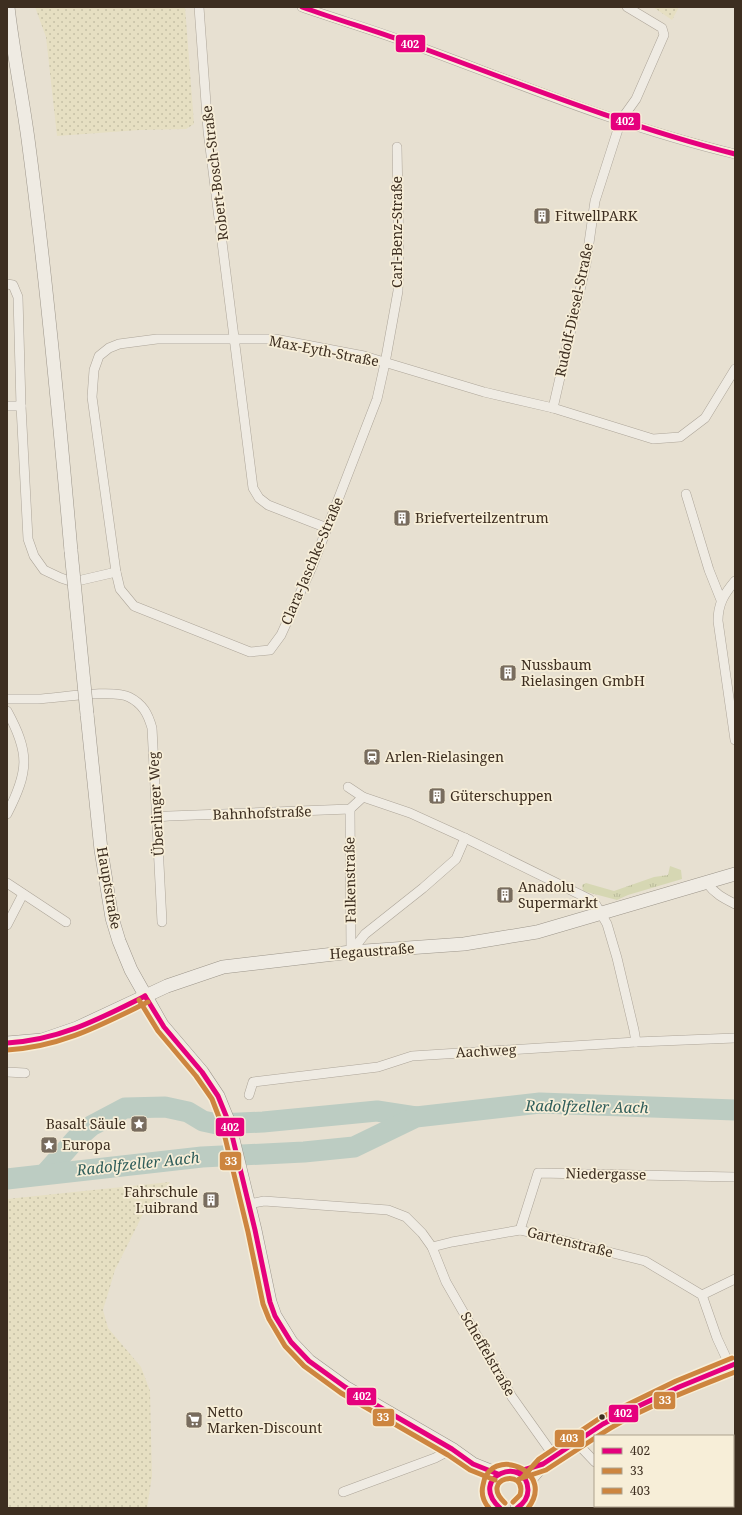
<svg xmlns="http://www.w3.org/2000/svg" width="742" height="1515" font-family="'Noto Serif',serif">
	<style>
		.farmland { fill: url(#farmland-dots) }
		.grass { fill: url(#grass-tufts) }
		.lines { fill: none; stroke-linecap: round; stroke-linejoin: round }
		.river { stroke: #bcccc2; stroke-width: 21 }
		.minor-casing { stroke: #ada599; stroke-width: 10 }
		.secondary-casing { stroke: #9c958a; stroke-width: 14 }
		.minor { stroke: #efebe3; stroke-width: 9 }
		.secondary { stroke: #efebe3; stroke-width: 13 }
		.secondary-bridge-casing { stroke: #9c958a; stroke-width: 14; stroke-linecap: butt }
		.secondary-bridge { stroke: #efebe3; stroke-width: 13 }
		.bus-1-casing { stroke: #f7eed8; stroke-width: 8 }
		.bus-2-casing { stroke: #f7eed8; stroke-width: 8 }
		.bus-3-casing { stroke: #f7eed8; stroke-width: 8 }
		.bus-1 { stroke: #e5007d; stroke-width: 5 }
		.bus-2 { stroke: #cd853f; stroke-width: 5 }
		.bus-3 { stroke: #cd853f; stroke-width: 5 }
		.bus-dot { fill: #3d2e20; stroke: #f7eed8; stroke-width: 1.5 }
		.labels { text-anchor: middle; stroke-width: 3.5; stroke-linejoin: round; paint-order: stroke }
		.street-label { font-size: 14px; fill: #3d2e20; stroke: #f7eed8 }
		.poi-label { font-size: 14px; fill: #3d2e20; stroke: #f7eed8; text-anchor: start }
		.water-label { font-size: 15px; font-style: italic; fill: #2f5d5a; stroke: #f7eed8 }
		.line-badge { stroke: #f7eed8; stroke-width: 1.5 }
		.badge-label { font-size: 11px; text-anchor: middle; font-weight: bold; fill: #fff }
	</style>
	<defs>
		<pattern id="farmland-dots" width="8" height="8" patternUnits="userSpaceOnUse"><rect width="8" height="8" fill="#e6dfc2"/><path d="M2 2h.1M6 6h.1" fill="none" stroke="#c6c0a6" stroke-width="1.8" stroke-linecap="round"/></pattern>
		<pattern id="grass-tufts" width="24" height="20" patternUnits="userSpaceOnUse"><rect width="24" height="20" fill="#d6d7b3"/><path d="M3 7l-1-3M5 7V3M7 7l1-3M15 17l-1-3M17 17v-4M19 17l1-3" fill="none" stroke="#b9b99a"/></pattern>
	</defs>
	<rect width="100%" height="100%" fill="#e7e0d1"/>
	<g class="farmland">
		<polygon points="35,7 185,7 194,124 186,129 139,130 57,136 46,37"/>
		<polygon points="653,7 679,7 672,20"/>
		<polygon points="170,1182 145,1210 115,1270 103,1310 108,1328 141,1367 150,1391 152,1476 147,1508 7,1508 7,1199"/>
	</g>
	<polygon class="grass" points="670,866 681,870 682,879 628,895 617,900 583,891 582,885 586,883 614,891 654,877 668,875"/>
	<g class="lines">
		<g class="river">
			<polyline points="45,1174 75,1140 91,1126 125,1108 165,1107 188,1112 203,1121 217,1124 263,1122 377,1111 416,1117"/>
			<polyline points="7,1179 202,1157 304,1152 354,1147 416,1117 540,1103 735,1110"/>
		</g>
		<g class="minor-casing">
			<g id="minor">
				<polyline points="199,7 208,131 253,488 259,498 268,505 327,528"/>
				<path d="M302 7C339 20 377 31 414 45 520 84 625 128 735 154"/>
				<polyline points="397,147 399,254 398,291 385,363 377,399 312,567 281,635 270,650 250,652 134,606 120,589 116,572 92,397 94,370 99,356 109,348 119,344 157,339 275,339 364,356 484,392 553,408 653,439 680,437 705,418 735,369"/>
				<polyline points="7,284 13,285 18,297 21,406 28,539 34,556 44,570 61,578 73,582 116,572"/>
				<polyline points="7,406 21,406"/>
				<polyline points="553,408 586,264 595,201 621,120 636,99 664,35 662,28 627,7"/>
				<polyline points="686,494 709,570 721,600"/>
				<path d="M735 581C724 594 718 604 718 621L735 740"/>
				<path d="M7 699C17 699 28 699 38 699 58 698 114 689 129 697 143 704 148 714 152 728L162 922"/>
				<path d="M7 711C30 753 29 771 7 814"/>
				<polyline points="348,787 363,797 410,813 465,838 589,899 596,905 607,924 617,958 634,1030 636,1042"/>
				<polyline points="350,809 351,952"/>
				<polyline points="157,817 169,816 350,809 363,797"/>
				<polyline points="7,883 66,922"/>
				<path d="M707 883C715 894 723 898 735 904"/>
				<polyline points="7,925 23,894"/>
				<polyline points="351,952 365,934 423,888 456,859 465,838"/>
				<polyline points="7,1072 25,1073"/>
				<polyline points="249,1095 253,1082 378,1067 412,1056 636,1042 735,1038"/>
				<polyline points="249,1204 264,1201 388,1210 406,1217 422,1233 432,1247 446,1282 512,1397 554,1456"/>
				<polyline points="520,1230 538,1173 735,1177"/>
				<polyline points="432,1247 452,1242 520,1230 645,1261 702,1295 717,1338 730,1366"/>
				<polyline points="702,1295 735,1279"/>
				<polyline points="576,1442 595,1462"/>
				<polyline points="343,1492 435,1458 452,1449"/>
				<polyline points="638,1506 640,1508"/>
			</g>
		</g>
		<g class="secondary-casing">
			<g id="secondary">
				<path d="M8 7C13 51 22 95 28 139 46 275 59 413 71 551"/>
				<polyline points="87,714 101,850 112,918 119,941 131,970 162,1025 202,1072 218,1096 229,1123 255,1230 270,1302 275,1316 291,1342 309,1361 345,1387 452,1449 473,1464 498,1474"/>
				<polyline points="7,1043 42,1040 77,1028 167,986 223,967 351,952 464,944 537,932 735,874"/>
				<polyline points="527,1483 543,1464 603,1424 626,1412 679,1387 735,1364"/>
				<path d="M500 1508C473 1491 503 1456 523 1477 526 1480 528 1485 528 1491 528 1498 524 1504 517 1508"/>
			</g>
		</g>
		<use href="#minor" class="minor"/>
		<use href="#secondary" class="secondary"/>
		<g class="secondary-bridge-casing">
			<polyline id="secondary-bridge" points="71,551 87,714"/>
		</g>
		<use href="#secondary-bridge" class="secondary-bridge"/>
		<g class="bus-1-casing">
			<g id="bus-1">
				<path d="M302 7C335 19 369 29 403 41 513 81 621 125 735 154"/>
				<polyline points="145,996 164,1027 202,1072 218,1096 229,1123 255,1230 270,1302 275,1316 291,1342 309,1361 345,1387 452,1449 473,1464 498,1474"/>
				<path d="M7 1043C60 1040 99 1019 145 996"/>
				<polyline points="517,1472 543,1464 603,1424 626,1412 679,1387 735,1364"/>
				<path d="M500 1508C466 1476 527 1454 528 1490 528 1498 523 1504 517 1508"/>
			</g>
		</g>
		<g class="bus-2-casing">
			<g id="bus-2">
				<polyline points="139,1000 158,1031 196,1076 212,1099 222,1125 248,1232 263,1304 269,1319 285,1346 304,1366 341,1393 448,1455 470,1470 495,1480"/>
				<path d="M7 1050C61 1047 101 1025 148 1002"/>
				<path d="M598 1436C638 1409 690 1390 735 1372"/>
				<polyline points="519,1479 546,1470 595,1438"/>
				<path d="M505 1503C478 1478 528 1467 520 1495L513 1502"/>
			</g>
		</g>
		<g class="bus-3-casing">
			<g id="bus-3">
				<polyline points="522,1478 539,1459 600,1418 676,1381 732,1358"/>
				<path d="M489 1508C483 1501 481 1493 483 1485 484 1482 484 1478 486 1476 499 1449 555 1473 528 1508"/>
			</g>
		</g>
		<use href="#bus-1" class="bus-1"/>
		<use href="#bus-2" class="bus-2"/>
		<use href="#bus-3" class="bus-3"/>
	</g>
	<defs>
		<g id="building-square" transform="scale(0.9)"><rect x="-9" y="-9" width="18" height="18" rx="4" fill="#786c5e" stroke="#f7eed8"/><path d="M-4-6H4V6H1V3H-1V6H-4ZM-2.5-4.3h1.7v1.8h-1.7ZM.8-4.3h1.7v1.8H.8ZM-2.5-1h1.7V.8h-1.7ZM.8-1h1.7V.8H.8Z" fill="#fff"/></g>
		<g id="station-square" transform="scale(0.9)"><rect x="-9" y="-9" width="18" height="18" rx="4" fill="#786c5e" stroke="#f7eed8"/><path d="M-3-6H3Q5-6 5-4V2Q5 4 3 4L4.5 6H3L1.5 4h-3L-3 6H-4.5L-3 4Q-5 4-5 2V-4Q-5-6-3-6ZM-3.5-4v3h7v-3ZM-3.5 1v1.5H-2V1ZM2 1v1.5H3.5V1Z" fill="#fff"/></g>
		<g id="sight-square" transform="scale(0.9)"><rect x="-9" y="-9" width="18" height="18" rx="4" fill="#786c5e" stroke="#f7eed8"/><path d="M0-6L1.8-2.2L6-1.7L2.9 1.2L3.7 5.4L0 3.3L-3.7 5.4L-2.9 1.2L-6-1.7L-1.8-2.2Z" fill="#fff"/></g>
		<g id="supermarket-square" transform="scale(0.9)"><rect x="-9" y="-9" width="18" height="18" rx="4" fill="#786c5e" stroke="#f7eed8"/><path d="M-6-5.5h2.5l.6 2H6L4.5 2H-2.5L-4.4-4H-6ZM-1.5 3.2a1.3 1.3 0 1 0 .1 0ZM3 3.2a1.3 1.3 0 1 0 .1 0Z" fill="#fff"/></g>
	</defs>
	<g fill-rule="evenodd">
		<use href="#building-square" x="542" y="216"/>
		<use href="#building-square" x="402" y="518"/>
		<use href="#building-square" x="508" y="673"/>
		<use href="#station-square" x="372" y="757"/>
		<use href="#building-square" x="437" y="796"/>
		<use href="#building-square" x="505" y="895"/>
		<use href="#sight-square" x="139" y="1124"/>
		<use href="#sight-square" x="49" y="1145"/>
		<use href="#building-square" x="211" y="1200"/>
		<use href="#supermarket-square" x="194" y="1420"/>
	</g>
	<circle class="bus-dot" cx="602" cy="1417" r="3.5"/>
	<g class="labels">
		<g class="street-label">
			<text transform="translate(215 173) rotate(-97)" y="5">Robert-Bosch-Straße</text>
			<text transform="translate(397 232) rotate(-90)" y="5">Carl-Benz-Straße</text>
			<text transform="translate(574 310) rotate(-78)" y="5">Rudolf-Diesel-Straße</text>
			<text transform="translate(324 351) rotate(11)" y="5">Max-Eyth-Straße</text>
			<text transform="translate(312 561) rotate(-67)" y="5">Clara-Jaschke-Straße</text>
			<text transform="translate(156 804) rotate(-93)" y="5">Überlinger Weg</text>
			<text transform="translate(262 813) rotate(-2)" y="5">Bahnhofstraße</text>
			<text transform="translate(350 880) rotate(-91)" y="5">Falkenstraße</text>
			<text transform="translate(109 888) rotate(80)" y="5">Hauptstraße</text>
			<text transform="translate(372 951) rotate(-4)" y="5">Hegaustraße</text>
			<text transform="translate(486 1051) rotate(-3)" y="5">Aachweg</text>
			<text transform="translate(606 1174) rotate(1)" y="5">Niedergasse</text>
			<text transform="translate(570 1242) rotate(14)" y="5">Gartenstraße</text>
			<text transform="translate(488 1354) rotate(60)" y="5">Scheffelstraße</text>
		</g>
		<g class="poi-label">
			<text x="555" y="221">FitwellPARK</text>
			<text x="415" y="523">Briefverteilzentrum</text>
			<text x="521" y="670">Nussbaum<tspan x="521" dy="16">Rielasingen GmbH</tspan></text>
			<text x="385" y="762">Arlen-Rielasingen</text>
			<text x="450" y="801">Güterschuppen</text>
			<text x="518" y="892">Anadolu<tspan x="518" dy="16">Supermarkt</tspan></text>
			<text x="126" y="1129" text-anchor="end">Basalt Säule</text>
			<text x="62" y="1150">Europa</text>
			<text x="198" y="1197" text-anchor="end">Fahrschule<tspan x="198" dy="16">Luibrand</tspan></text>
			<text x="207" y="1417">Netto<tspan x="207" dy="16">Marken-Discount</tspan></text>
		</g>
		<g class="water-label">
			<text transform="translate(587 1107) rotate(1)" y="5">Radolfzeller Aach</text>
			<text transform="translate(138 1164) rotate(-6)" y="5">Radolfzeller Aach</text>
		</g>
	</g>
	<g class="line-badge">
		<rect x="395" y="34" width="31" height="19" rx="4" fill="#e5007d"/>
		<rect x="610" y="112" width="31" height="19" rx="4" fill="#e5007d"/>
		<rect x="215" y="1117" width="30" height="20" rx="4" fill="#e5007d"/>
		<rect x="219" y="1151" width="23" height="20" rx="4" fill="#cd853f"/>
		<rect x="346" y="1387" width="31" height="19" rx="4" fill="#e5007d"/>
		<rect x="653" y="1391" width="23" height="19" rx="4" fill="#cd853f"/>
		<rect x="608" y="1404" width="31" height="19" rx="4" fill="#e5007d"/>
		<rect x="372" y="1408" width="23" height="19" rx="4" fill="#cd853f"/>
		<rect x="554" y="1429" width="31" height="19" rx="4" fill="#cd853f"/>
	</g>
	<g class="badge-label">
		<text x="410" y="48">402</text>
		<text x="625" y="125">402</text>
		<text x="230" y="1131">402</text>
		<text x="231" y="1165">33</text>
		<text x="362" y="1400">402</text>
		<text x="665" y="1404">33</text>
		<text x="623" y="1417">402</text>
		<text x="383" y="1421">33</text>
		<text x="569" y="1442">403</text>
	</g>
	<rect width="742" height="1515" fill="none" stroke="#3d2e20" stroke-width="16"/>
	<rect x="594" y="1435" width="140" height="72" fill="#f7eed8" stroke="#ada18e"/>
	<rect x="602" y="1448" width="20" height="6" fill="#e5007d" stroke="#ada18e"/>
	<text x="630" y="1455" font-size="12" fill="#3d2e20">402</text>
	<rect x="602" y="1468" width="20" height="6" fill="#cd853f" stroke="#ada18e"/>
	<text x="630" y="1475" font-size="12" fill="#3d2e20">33</text>
	<rect x="602" y="1488" width="20" height="6" fill="#cd853f" stroke="#ada18e"/>
	<text x="630" y="1495" font-size="12" fill="#3d2e20">403</text>
</svg>
